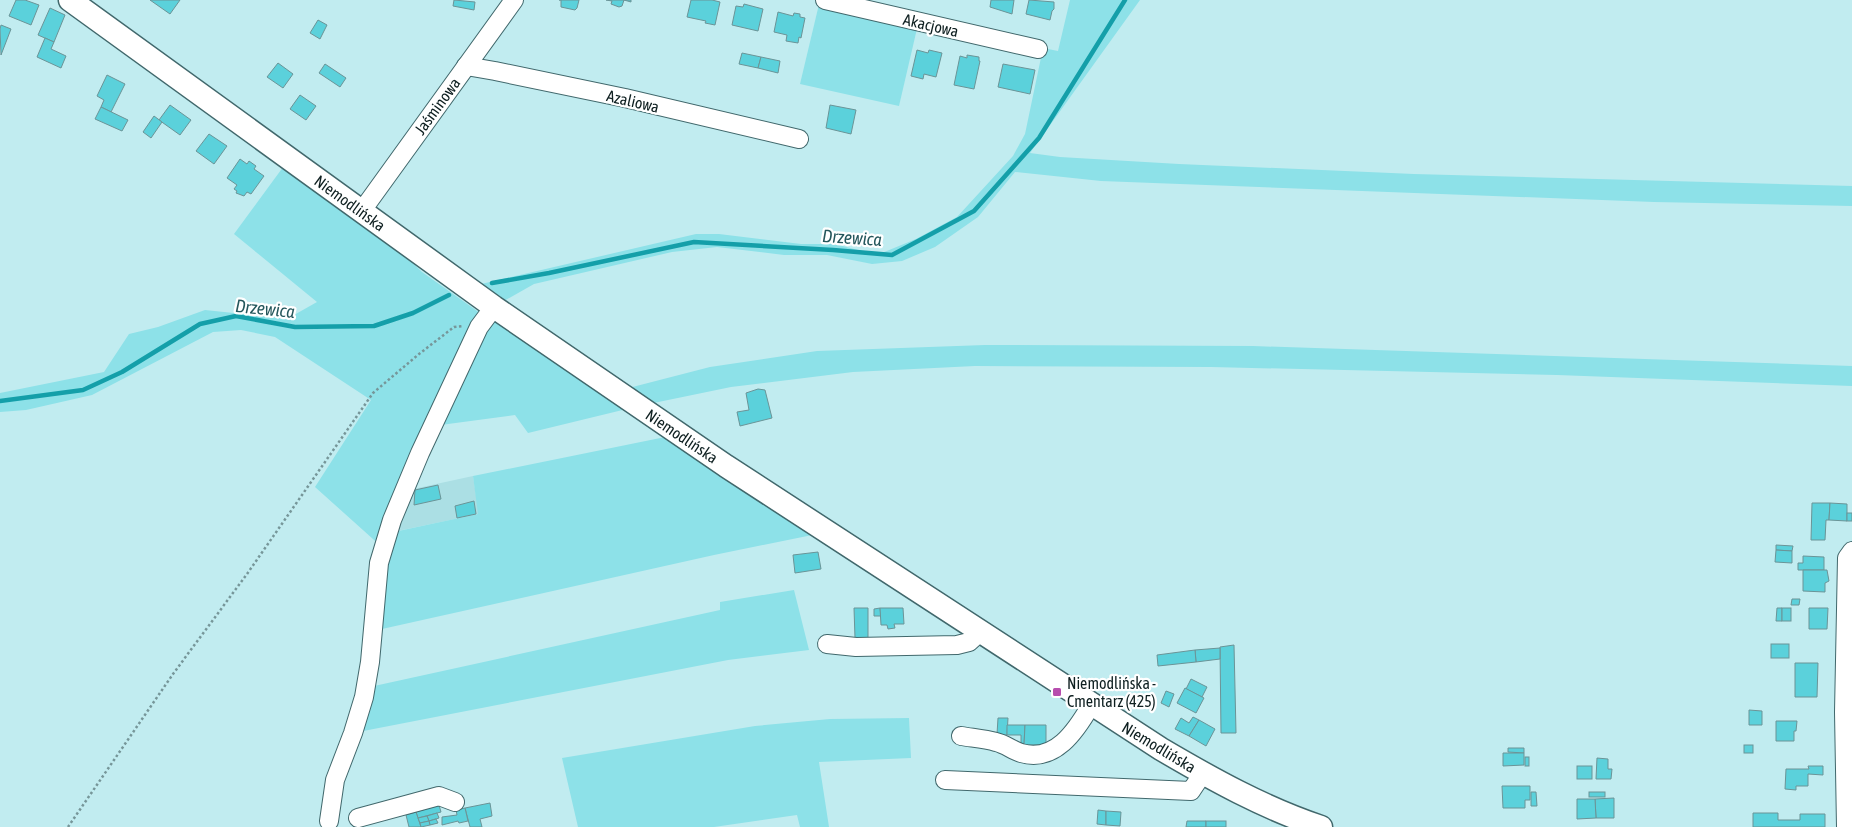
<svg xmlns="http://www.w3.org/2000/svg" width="1852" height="827" font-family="'Asap Condensed',sans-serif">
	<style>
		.built { fill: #abdfe4 }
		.green { fill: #8de1e8 }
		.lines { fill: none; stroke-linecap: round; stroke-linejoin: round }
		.stream { stroke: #149fa9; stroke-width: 4.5 }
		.building { fill: #5bd1db; stroke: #6b9497 }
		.minor-casing { stroke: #41686c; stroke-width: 20 }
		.major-casing { stroke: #41686c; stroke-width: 25 }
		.path { stroke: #769699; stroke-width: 2.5; stroke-dasharray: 2.5 2.5; stroke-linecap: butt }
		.minor { stroke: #fff; stroke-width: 18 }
		.major { stroke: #fff; stroke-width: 22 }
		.poi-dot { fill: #b74dae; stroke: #fff; stroke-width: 2 }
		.labels { text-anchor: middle; stroke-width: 4.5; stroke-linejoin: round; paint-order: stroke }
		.street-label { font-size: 16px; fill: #0e1f20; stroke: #fff }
		.poi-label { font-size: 16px; fill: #0e1f20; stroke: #fff; text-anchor: start }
		.water-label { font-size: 18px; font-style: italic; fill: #25575c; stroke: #fff }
	</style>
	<rect width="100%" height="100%" fill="#c1ecf0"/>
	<polygon class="built" points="473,476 479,514 388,533 404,491"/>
	<g class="green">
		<polygon points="820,0 919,20 899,106 800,84"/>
		<polygon points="1070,0 1140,0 1030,153 1060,157 1179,164 1414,174 1852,186 1852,206 1654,202 1101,181 1015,172 978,217 935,247 902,261 872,264 827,255 784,255 717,247 672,252 534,284 502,302 477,285 696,234 719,234 801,244 835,244 877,255 916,239 957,217 1013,156 1025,134 1043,48 1058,51"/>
		<polygon points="289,159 361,212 422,272 480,313 480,327 497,321 617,391 710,367 817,351 985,345 1253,346 1852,366 1852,386 1557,375 1211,367 975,366 853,372 731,387 639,406 528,433 515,415 433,426 389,533 478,514 473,476 680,434 827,532 714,555 373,631 383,548 315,487 371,400 275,337 241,330 213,332 92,395 26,410 0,412 0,393 104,372 129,334 158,327 205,310 243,314 294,315 317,302 234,234"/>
		<polygon points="794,590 809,650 728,660 353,733 365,688 720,610 720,602"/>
		<polygon points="909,718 911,758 819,762 829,827 800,827 797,815 714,827 578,827 562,758 755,726 830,719"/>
	</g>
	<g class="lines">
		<g class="stream">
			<polyline points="492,283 549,273 694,242 833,250 892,255 974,211 1039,138 1125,0"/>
			<polyline points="0,401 83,390 122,372 200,324 236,316 295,327 374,326 413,313 449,295"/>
		</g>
	</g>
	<g class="building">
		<polygon points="16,0 25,0 39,5 31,25 9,16"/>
		<polygon points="150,0 180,0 170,14"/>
		<polygon points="454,0 475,2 474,10 453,6"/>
		<polygon points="559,0 579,0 577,8 575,10 561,7 561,0"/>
		<polygon points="606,0 631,0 631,2 624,0 622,6 619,7 611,4 612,1"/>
		<polygon points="691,0 712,0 720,2 715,25 705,23 706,21 687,17"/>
		<polygon points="991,0 1014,0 1012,14 990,7"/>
		<polygon points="1029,0 1054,2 1054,9 1052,11 1050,20 1026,14"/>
		<polygon points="744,4 763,9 758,31 732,25 736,6 743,7"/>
		<polygon points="50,8 65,15 54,42 38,35"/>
		<polygon points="778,12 793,16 794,13 800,14 800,17 805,18 801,38 799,37 798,43 786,41 787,35 774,32"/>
		<polygon points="318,20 327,25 320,39 310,33"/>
		<polygon points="1,25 11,29 1,55 0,29"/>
		<polygon points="45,38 54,42 51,49 66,56 61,68 37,57"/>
		<polygon points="917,50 928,53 929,50 942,53 936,77 924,74 923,79 911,76"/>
		<polygon points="742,53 761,57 758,68 739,64"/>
		<polygon points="967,55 979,57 979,61 980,61 974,89 954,85 960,56 967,58"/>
		<polygon points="761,57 780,61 778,73 758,68"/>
		<polygon points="278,63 293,74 283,88 267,77"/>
		<polygon points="325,64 346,78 340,87 319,73"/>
		<polygon points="1003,64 1035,70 1030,94 998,87"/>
		<polygon points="107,75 125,84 111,112 101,107 104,100 97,96"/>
		<polygon points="300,95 316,106 306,120 290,109"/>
		<polygon points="170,105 191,120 180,135 159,120"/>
		<polygon points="830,105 856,110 851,134 826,128"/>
		<polygon points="101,107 128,120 122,131 95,119"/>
		<polygon points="154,116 162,122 151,138 143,132"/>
		<polygon points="209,134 227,146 214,164 196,151"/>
		<polygon points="240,159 247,164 249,161 256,166 254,169 264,176 251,194 247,192 244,196 236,193 237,191 234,189 237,185 227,178"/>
		<polygon points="758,389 765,390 772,418 740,426 737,412 749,410 746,393"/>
		<polygon points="438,485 441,499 414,505 415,490"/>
		<polygon points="474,501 476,514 457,518 455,506"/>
		<polygon points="1812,503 1830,503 1829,520 1826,520 1825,540 1811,540"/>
		<polygon points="1830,503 1847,504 1847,521 1829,520"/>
		<rect x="1847" y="513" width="5" height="8"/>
		<polygon points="1776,545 1793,546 1792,551 1776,550"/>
		<polygon points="1776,550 1792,551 1792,563 1775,562"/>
		<polygon points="818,552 821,569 795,573 793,555"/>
		<polygon points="1803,556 1824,557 1824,570 1798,570 1798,563 1803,563"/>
		<polygon points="1803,570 1827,570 1829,581 1825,583 1825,592 1803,591"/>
		<polygon points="1792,599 1800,599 1799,605 1791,605"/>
		<polygon points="854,608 868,608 868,638 855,638"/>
		<polygon points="880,608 881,616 874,616 874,609"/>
		<polygon points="880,608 903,608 904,624 894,624 895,628 888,629 887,625 881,625"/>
		<polygon points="1777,608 1782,608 1782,621 1776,621"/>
		<rect x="1782" y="608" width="9" height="13"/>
		<polygon points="1809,608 1828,608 1827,629 1809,629"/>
		<rect x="1771" y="644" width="18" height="14"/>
		<polygon points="1234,645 1236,733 1221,733 1220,647"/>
		<polygon points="1220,648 1220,659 1196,662 1195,650"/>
		<polygon points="1195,650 1196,662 1158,666 1157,655"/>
		<polygon points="1795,663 1818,663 1817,697 1795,697"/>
		<polygon points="1191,679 1207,687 1202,697 1186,689"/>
		<polygon points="1185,688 1204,698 1196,713 1177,703"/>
		<polygon points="1166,691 1174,694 1169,707 1161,703"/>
		<polygon points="1749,710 1762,711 1762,725 1749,725"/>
		<polygon points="1193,717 1199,720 1189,736 1175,729 1181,718 1189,723"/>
		<polygon points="998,718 1008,718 1007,735 997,734"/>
		<polygon points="1199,720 1215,729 1206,746 1189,736"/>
		<polygon points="1776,721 1797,721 1796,731 1794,731 1794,741 1776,741"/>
		<polygon points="1007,725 1025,725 1024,745 1021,745 1021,735 1007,735"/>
		<polygon points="1025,725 1046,725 1046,745 1024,745"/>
		<rect x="1744" y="745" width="9" height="8"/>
		<polygon points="1508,748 1524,748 1524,753 1508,752"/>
		<polygon points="1503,753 1524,753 1524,765 1503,766"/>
		<rect x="1525" y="757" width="4" height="9"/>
		<polygon points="1597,758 1608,759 1608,769 1612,769 1611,779 1596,779"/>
		<rect x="1577" y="766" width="15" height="13"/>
		<polygon points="1808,766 1823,766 1823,775 1808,774 1808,786 1796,786 1796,790 1785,789 1786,769 1809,769"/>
		<polygon points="1502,786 1530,786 1530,800 1525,800 1525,808 1503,808"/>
		<polygon points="1531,792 1536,792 1537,806 1531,806"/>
		<rect x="1589" y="792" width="16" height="5"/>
		<polygon points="1614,798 1614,818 1596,818 1595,799"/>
		<polygon points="1577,799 1595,799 1596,818 1577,819"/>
		<polygon points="490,803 492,816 480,819 482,827 470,827 465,808"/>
		<polygon points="439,805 441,812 418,818 416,812"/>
		<polygon points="465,808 468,821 459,823 458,821 442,825 442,817 457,815 456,810"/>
		<polygon points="1098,810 1106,811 1106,825 1097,824"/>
		<polygon points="1106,811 1121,812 1120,826 1106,825"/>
		<polygon points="416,812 421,827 409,827 406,815"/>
		<polygon points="437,813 439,818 429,821 427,816"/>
		<polygon points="1753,813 1778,813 1778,820 1800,820 1800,814 1825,814 1825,827 1753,827"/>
		<polygon points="427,816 429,821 420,823 418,818"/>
		<polygon points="436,819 438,823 430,825 429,821"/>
		<polygon points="429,821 430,825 421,827 420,823"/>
		<polygon points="1187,821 1206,821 1206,827 1186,827"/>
		<rect x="1206" y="821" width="20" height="6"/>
	</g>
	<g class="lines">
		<g class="minor-casing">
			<g id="minor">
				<polyline points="825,0 1038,49"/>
				<polyline points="466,66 495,71 625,98 799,139"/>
				<polyline points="361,212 514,0"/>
				<polyline points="827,644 856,647 957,645 969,642 980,632"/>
				<path d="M961 736C973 738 985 739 996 742 1005 744 1012 750 1021 753 1055 763 1076 731 1091 705"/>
				<polyline points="945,780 1191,791 1203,773"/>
				<polyline points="358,818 439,796 455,802"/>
				<polyline points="329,821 335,780 353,733 364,697 370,662 379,563 392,520 420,453 479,327 494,307"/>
				<polyline points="1846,827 1844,712 1847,558 1852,551"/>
			</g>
		</g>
		<g class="major-casing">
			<path id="major" d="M70 0 494 307 726 466 1161 749C1212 779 1264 808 1321 827"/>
		</g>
		<polyline class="path" points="68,827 173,674 247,574 373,393 419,354 454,327 463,326"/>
		<use href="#minor" class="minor"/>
		<use href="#major" class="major"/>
	</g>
	<rect class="poi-dot" x="1052" y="687" width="10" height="10" rx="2.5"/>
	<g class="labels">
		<g class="street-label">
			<text transform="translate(931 25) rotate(13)" y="6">Akacjowa</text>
			<text transform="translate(633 101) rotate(13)" y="6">Azaliowa</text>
			<text transform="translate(437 106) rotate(-54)" y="6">Jaśminowa</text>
			<text transform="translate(350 203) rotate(36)" y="6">Niemodlińska</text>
			<text transform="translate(682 436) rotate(34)" y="6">Niemodlińska</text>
			<text transform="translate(1159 747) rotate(31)" y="6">Niemodlińska</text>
		</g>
		<g class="poi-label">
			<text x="1067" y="689">Niemodlińska -<tspan x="1067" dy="18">Cmentarz (425)</tspan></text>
		</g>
		<g class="water-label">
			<text transform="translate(852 238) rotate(4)" y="6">Drzewica</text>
			<text transform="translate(265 309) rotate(6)" y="6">Drzewica</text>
		</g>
	</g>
</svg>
